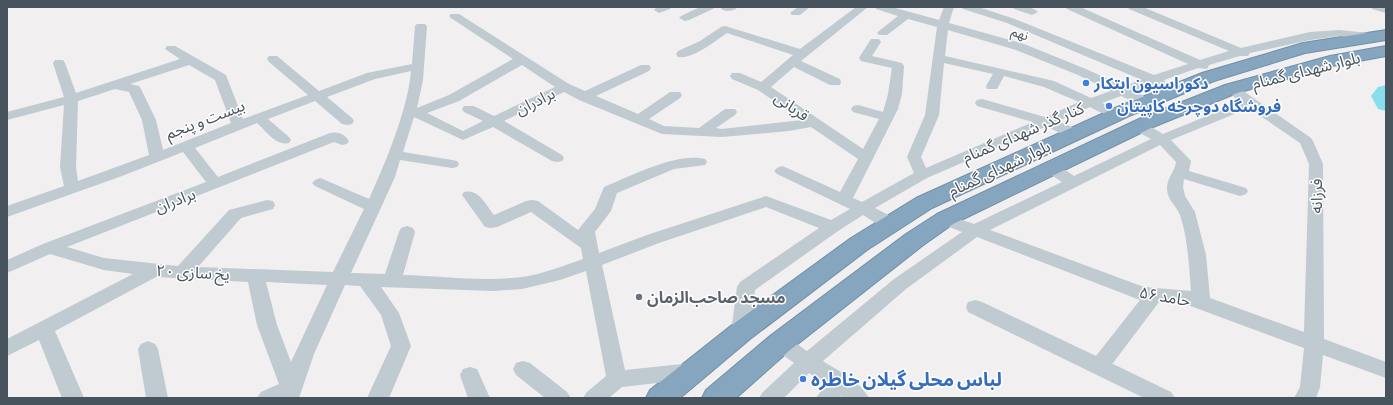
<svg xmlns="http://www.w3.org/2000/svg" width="1393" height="405" font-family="'Alegreya Sans','Noto Sans Arabic',sans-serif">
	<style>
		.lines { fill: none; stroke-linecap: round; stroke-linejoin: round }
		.river { fill: #89deed; fill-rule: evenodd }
		.highway-casing { stroke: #7190aa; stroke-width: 2 }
		.minor { fill: #bfcad1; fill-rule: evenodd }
		.highway { fill: #86a5be; fill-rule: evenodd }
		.shop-dot { fill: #3f7fe0; stroke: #fff; stroke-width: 1.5 }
		.worship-dot { fill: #6b7280; stroke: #fff; stroke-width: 1.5 }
		.labels { text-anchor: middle; stroke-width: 3; stroke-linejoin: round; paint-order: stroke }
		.far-street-label { font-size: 13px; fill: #47535d; stroke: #fff }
		.street-label { font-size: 16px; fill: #47535d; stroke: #fff }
		.shop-label { font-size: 16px; font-weight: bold; fill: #366cbe; stroke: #fff; text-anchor: start }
		.worship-label { font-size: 16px; font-weight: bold; fill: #5b616d; stroke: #fff; text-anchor: start }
		.near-shop-label { font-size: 19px; font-weight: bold; fill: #366cbe; stroke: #fff; text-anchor: start }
	</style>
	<rect width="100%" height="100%" fill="#f1efef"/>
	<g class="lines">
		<polygon class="river" points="1386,85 1386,111 1378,109 1371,96 1378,87"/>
		<g class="highway-casing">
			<g id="highway">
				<polygon points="1386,30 1386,40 1305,53 1214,81 1129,116 932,208 867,250 750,339 680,398 646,398 650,390 732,325 851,238 916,198 1115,108 1202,73 1303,43"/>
				<polygon points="1386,46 1386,56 1332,66 1237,93 1153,127 953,224 922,246 790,350 736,398 702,398 706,390 770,336 906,234 937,214 1139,119 1225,85 1330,56"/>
			</g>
		</g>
		<g class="minor">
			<polygon points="657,7 671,7 670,9 659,13 654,10"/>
			<polygon points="700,7 714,7 713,9 689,20 685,21 679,18 681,16"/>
			<path d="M720 7H737L736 9C730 11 724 13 720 7Z"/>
			<polygon points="798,7 810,7 800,15 792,15 790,13"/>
			<path d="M856 7H868L801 61 840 79 841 82 840 85H830L794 67 771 87 863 149 879 119 853 112 851 109 853 106 858 105 883 112 888 94 892 68 861 61 859 58 871 39H879L881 42 872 56 902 63 904 66 902 94 898 109 853 198 862 202 914 173 907 157 925 115 937 27 908 19 887 35H879L877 33 879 31 898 16 876 9 875 7H892L939 20 944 7H954L949 23 1024 44 1086 69 1123 86 1142 80 1007 23 963 9 962 7H978L1015 19 1154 75 1188 64 1067 9 1066 7H1080L1200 60 1229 51 1129 9 1128 7H1143L1241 48 1310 32 1339 30 1370 33 1374 35 1376 37 1374 39 1370 41 1339 36 1310 40 1250 53 1248 56H1240L1209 65 1207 69 1198 68 1164 80 1165 82 1164 85 1159 86 1154 84 1133 91 1150 99 1152 102 1150 105H1140L1121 96 1102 103 1121 111 1123 114 1121 117C1111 119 1100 112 1090 107L1058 121 1079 130 1081 133 1079 136C1068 139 1056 131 1047 126L927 178 875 208 896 219 898 223 896 227C884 230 873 221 863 215L838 231 755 290 751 332 748 337 741 339 734 337 731 332 737 287 740 282 819 228 766 207 659 243 602 265 625 370 692 363 699 365 702 371 699 377 692 379 622 387 609 398H583L587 392 606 376 586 271 560 280 522 289 494 291 381 287 399 313 411 346 389 398H367L391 346 381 315 360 286 345 285 314 354 299 398H257L261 392 279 384 257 325 248 282 156 277 55 331 84 398H62L39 340 7 356V339L133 274 104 270 50 254 7 273V260L43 244 206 182 183 152 122 176 7 217V206L64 186 60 167 64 105 7 120V112L64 97 53 63 55 60H63L65 63 76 93 180 59 165 49 167 46H175L226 75 243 119 308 95 269 62 267 59 269 56H277L319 91 367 73 412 64 415 26 417 24H425L427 26 423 80 417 108 449 95 513 59 451 18 449 16 451 14H459L569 84 585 91 641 65H649L651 68 649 71 596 96 638 114 670 92H680L682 95 680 98 649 119 664 126 699 128 725 109H735L737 112 735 115 716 128 722 129 802 120 758 90 732 79 730 76 732 73H740L761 82 793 55 727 33C715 41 692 60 678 57L676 54 678 51 700 41 721 27 725 26 800 49ZM948 30 1016 50 1078 75 1111 91 1091 98 1054 81 945 56ZM944 63 993 74 986 86 987 89H997L1004 76 1044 87 1079 102 1045 117 982 99 977 100 975 103 977 106 1033 122 926 168 921 157 939 115ZM189 65 215 80 231 123 163 150 156 120 141 89 139 86 130 84ZM522 65 555 87 494 116 474 106H464L462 109 464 112 483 121 463 131 427 113 459 101ZM411 71C408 109 385 164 369 199L325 180 320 178 315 180 312 183 315 186 364 209 333 272 198 267 241 218 273 209 275 205 273 201 267 200 229 210 178 266 104 258 67 247 334 142 342 145 347 144 349 141C345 134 338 131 330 133L218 177 195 148 257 123C266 131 276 146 289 143L291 140 289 137 268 119 315 101 342 124 347 125 352 124 354 121 352 118 327 97 375 79ZM115 89 129 92 142 120 149 155 78 181 76 167 78 101ZM564 92 579 100 662 134 722 137 789 131 811 127 858 159 840 192 787 168 782 166 777 168 774 171 777 174 850 209 831 220 766 196 647 235 599 253 595 232 611 211 617 193 674 169 705 165 707 162 705 159C677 152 631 176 604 187L595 209 578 230 538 201 532 200 526 201 494 215C486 205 479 188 464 192L462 195 485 227 491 228 497 227 531 212 581 248 583 259C563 266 543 274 522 277 483 282 442 276 403 275L415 232 413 228 407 226 401 228 399 232 385 274 351 273 395 177 400 160 452 168 457 167 459 164 457 161 452 160 403 152 414 117 463 140 493 127 552 161 557 162 562 161 564 158 562 155 504 121ZM266 282 327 285 291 362 277 325Z"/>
			<path d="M1013 7C1021 7 1031 5 1038 12L1032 15 1014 9Z"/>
			<polygon points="1371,7 1386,7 1386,13 1372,9"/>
			<path d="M1231 85 1236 86 1311 138 1313 141 1323 164 1324 339 1386 362V378L1323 355 1320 387 1316 398H1294L1300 387 1304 348 1185 304 1159 302 1113 363H1111L1171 392 1175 398H1144L968 312 966 307 968 302 975 300 982 302 1096 356 1140 300 977 237 906 289 823 361C838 371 860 381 869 398H843L841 396 840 398H816L826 384 809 373 784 398H759L763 392 794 363 773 348 770 343 773 338C787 333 796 344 807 351L894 279 962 232 939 223 937 219 939 215 945 214 974 224 1062 182 1045 171 1042 168 1045 165C1056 162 1065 170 1074 176L1151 139 1134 130 1132 127 1134 124C1144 121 1154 129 1163 134L1241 102 1224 89 1226 86ZM1249 108 1300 143 1309 164 1304 332 1210 298 1206 255 1195 212 1185 196 1183 187 1184 179 1240 196 1246 194 1248 191 1246 188 1189 171 1191 161 1171 140ZM1160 145 1176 162C1175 171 1167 178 1167 188 1167 200 1176 205 1180 215 1188 238 1189 267 1191 291L1144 287 990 230Z"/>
			<polygon points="148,341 155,344 158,349 168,398 146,398 138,349 141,344"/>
			<polygon points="523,361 530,363 567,392 571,398 545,398 516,375 513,369 516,363"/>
			<polygon points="470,367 477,369 490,398 468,398 460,375 463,369"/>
		</g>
		<use href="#highway" class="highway"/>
	</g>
	<g class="shop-dot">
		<circle cx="1086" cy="83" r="4"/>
		<circle cx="1109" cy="106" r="4"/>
		<circle cx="803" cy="379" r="4"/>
	</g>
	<circle class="worship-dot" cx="639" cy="297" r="4"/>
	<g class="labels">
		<g class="far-street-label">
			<text transform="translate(1020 33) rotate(19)" y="5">نهم</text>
		</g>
		<g class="street-label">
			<text transform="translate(1306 70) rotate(-14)" y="6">بلوار شهدای گمنام</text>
			<text transform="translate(535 101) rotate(-26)" y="6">برادران</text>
			<text transform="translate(792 106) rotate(35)" y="6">قربانی</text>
			<text transform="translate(205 119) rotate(-21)" y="6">بیست و پنجم</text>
			<text transform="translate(1023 132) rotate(-23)" y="6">کنار گذر شهدای گمنام</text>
			<text transform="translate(999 168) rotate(-25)" y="6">بلوار شهدای گمنام</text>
			<text transform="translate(1316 196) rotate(-90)" y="6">فرزانه</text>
			<text transform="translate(175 200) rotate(-21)" y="6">برادران</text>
			<text transform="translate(193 272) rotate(3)" y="6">یخ سازی ۲۰</text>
			<text transform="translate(1165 296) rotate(10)" y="6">حامد ۵۶</text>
		</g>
		<g class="shop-label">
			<text x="1094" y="89">دکوراسیون ابتکار</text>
			<text x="1117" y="112">فروشگاه دوچرخه کاپیتان</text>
		</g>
		<g class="worship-label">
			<text x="647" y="303">مسجد صاحب‌الزمان</text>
		</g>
		<g class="near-shop-label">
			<text x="811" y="386">لباس محلی گیلان خاطره</text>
		</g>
	</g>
	<rect width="1393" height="405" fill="none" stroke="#47535d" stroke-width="16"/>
</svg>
